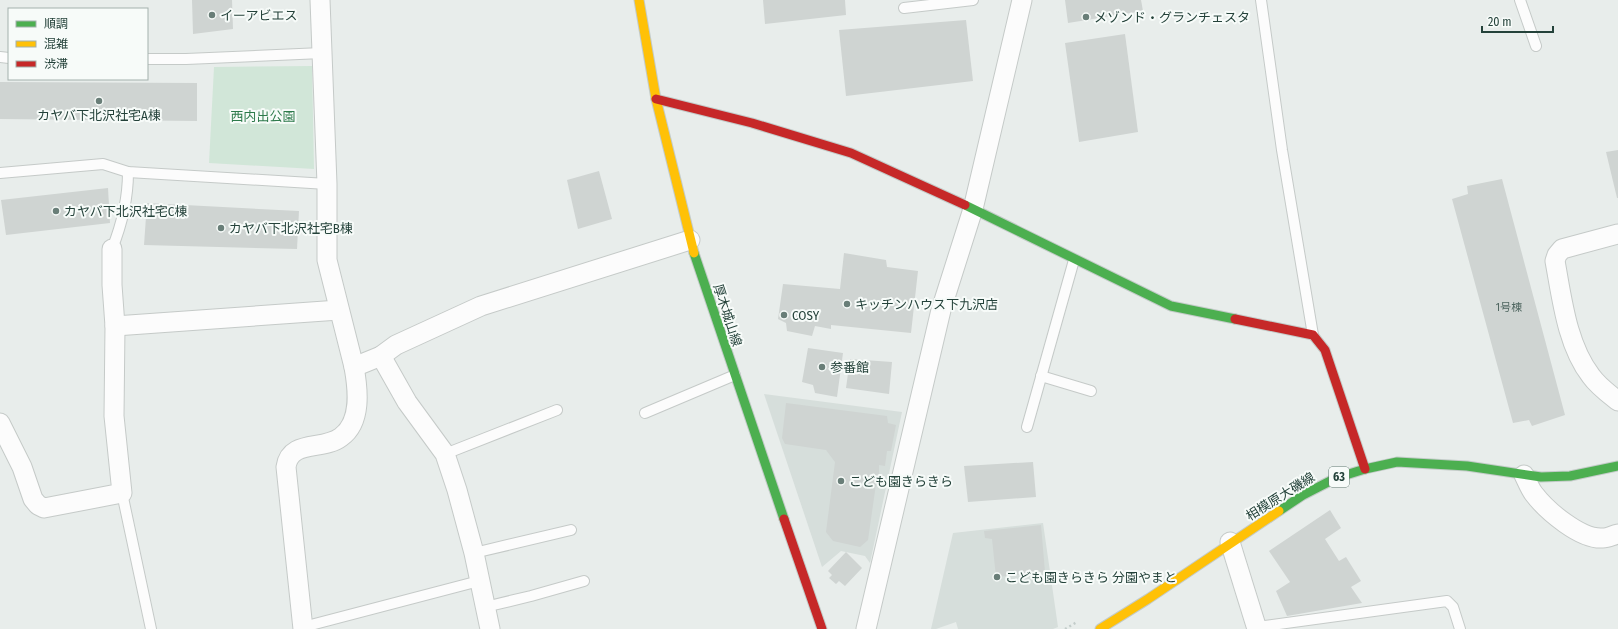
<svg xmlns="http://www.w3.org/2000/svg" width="1618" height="629" font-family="'Fira Sans Condensed','Noto Sans JP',sans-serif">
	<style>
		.built { fill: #d6dedb }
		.green { fill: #d1e6d8 }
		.building { fill: #cfd4d2 }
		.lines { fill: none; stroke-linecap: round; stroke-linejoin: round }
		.lane-casing { stroke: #c5cac8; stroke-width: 12 }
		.street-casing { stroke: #c5cac8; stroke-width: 21 }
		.fast-casing { stroke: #c3cbc8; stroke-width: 11 }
		.slow-casing { stroke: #c3cbc8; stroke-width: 11 }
		.jam-casing { stroke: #c3cbc8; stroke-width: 11 }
		.path { stroke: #c3ccca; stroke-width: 2.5; stroke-dasharray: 2 3; stroke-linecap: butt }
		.lane { stroke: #fcfcfc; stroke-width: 10 }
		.street { stroke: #fcfcfc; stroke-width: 19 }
		.fast { stroke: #4caf50; stroke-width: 9 }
		.slow { stroke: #ffc107; stroke-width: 9 }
		.jam { stroke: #c62828; stroke-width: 9 }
		.poi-dot { fill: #697e78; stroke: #f7fbf9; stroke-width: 1.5 }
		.labels { text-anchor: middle; stroke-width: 4; stroke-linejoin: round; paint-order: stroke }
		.number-label { font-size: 11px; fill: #506761 }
		.shield { fill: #f7fbf9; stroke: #637a73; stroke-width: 1 }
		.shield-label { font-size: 12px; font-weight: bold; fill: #24423a }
		.poi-label { font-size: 13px; fill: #24423a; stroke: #f7fbf9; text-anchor: start }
		.park-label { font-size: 13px; fill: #2d7a4b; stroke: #f7fbf9 }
		.street-label { font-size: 13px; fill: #24423a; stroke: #f7fbf9 }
	</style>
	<rect width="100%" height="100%" fill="#e8edeb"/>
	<g class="built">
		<polygon points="764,394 902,412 870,563 865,556 841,551 822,567"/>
		<polygon points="1043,523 1058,627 1053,629 958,629 956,622 936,629 931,629 953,533"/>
	</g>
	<polygon class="green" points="312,66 314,169 209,163 214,67"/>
	<g class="building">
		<polygon points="192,0 232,0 233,29 193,34"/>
		<polygon points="763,0 845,0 846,15 765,24"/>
		<polygon points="1065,0 1141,0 1143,11 1068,23"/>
		<polygon points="966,20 973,81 846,96 839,30"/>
		<polygon points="1125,34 1138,132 1079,142 1065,43"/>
		<polygon points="0,82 197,83 197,121 0,119"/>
		<polygon points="1618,150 1618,198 1617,198 1606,152"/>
		<polygon points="599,171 612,219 578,229 567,180"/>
		<polygon points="1502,179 1565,415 1532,426 1529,420 1513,423 1452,199 1468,194 1467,186"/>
		<polygon points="108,188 110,223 6,235 1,200"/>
		<polygon points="147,203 299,211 297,249 144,245"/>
		<polygon points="844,253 886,260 887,267 918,271 911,333 831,325 831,329 815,326 812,336 787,331 786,323 778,319 783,284 840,289"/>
		<polygon points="808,348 843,353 837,397 815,393 813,385 802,382"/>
		<polygon points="850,359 892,362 889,394 846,388"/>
		<polygon points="786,403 887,416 888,423 896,425 891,451 887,451 885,466 879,465 879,474 884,475 882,484 876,484 868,540 860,547 833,541 826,532 835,462 826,450 785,444 782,438"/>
		<polygon points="1033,462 1036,497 968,502 964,466"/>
		<polygon points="1330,510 1341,528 1325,539 1339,561 1346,557 1361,581 1351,587 1362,603 1287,616 1276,591 1290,582 1269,551"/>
		<polygon points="1041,525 1045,572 996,577 992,539 985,538 984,531"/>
		<polygon points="846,552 862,568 845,586 839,581 836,584 829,578 832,575 828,571"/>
	</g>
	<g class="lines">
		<g class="lane-casing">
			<g id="lane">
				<polyline points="1261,0 1282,150 1313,335"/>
				<polyline points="1520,0 1536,46"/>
				<polyline points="904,8 973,0"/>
				<polyline points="0,57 9,58"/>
				<polyline points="147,59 186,59 322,53"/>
				<polyline points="0,173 103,164 128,172 327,184"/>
				<path d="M112 249C122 224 128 199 128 172"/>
				<polyline points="1041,376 1091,391"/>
				<polyline points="645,413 735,375"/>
				<polyline points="1027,427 1074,260"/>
				<polyline points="445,454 557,410"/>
				<polyline points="122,493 151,629"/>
				<polyline points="474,553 571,530"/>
				<polyline points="485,607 531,596 584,581"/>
				<polyline points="303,627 479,581"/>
				<polyline points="1257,627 1447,601 1453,607 1460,629"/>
			</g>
		</g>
		<g class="street-casing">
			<g id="street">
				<path d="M1618 234 1562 249 1557 255 1555 261C1562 299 1567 345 1591 376 1598 386 1609 394 1618 401"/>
				<polyline points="115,326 339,310"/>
				<polyline points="381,356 407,402 445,454 457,490 474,553 490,629"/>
				<polyline points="354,367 381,356 396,345 481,306 690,240"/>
				<polyline points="0,423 22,467 33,499 38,505 44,508 122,493 114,416 115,326 112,285 112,249"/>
				<path d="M1524 475C1527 481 1530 489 1534 494 1547 511 1581 540 1603 538 1608 538 1613 535 1618 534"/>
				<polyline points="1230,542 1257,629"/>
				<path d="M303 629 286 467C290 439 323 451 341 437 362 422 358 389 354 367L327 260V184L320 0"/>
				<polyline points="866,629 941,310 973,209 1022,0"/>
			</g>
		</g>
		<g class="fast-casing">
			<g id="fast">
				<polyline points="965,205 1171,306 1235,319"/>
				<polyline points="694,253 784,519"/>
				<polyline points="1279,511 1303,495 1336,478 1365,469 1397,462 1467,466 1541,477 1570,476 1618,466"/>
			</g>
		</g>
		<g class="slow-casing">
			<g id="slow">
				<polyline points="639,0 656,99 694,253"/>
				<polyline points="1100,629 1148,599 1279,511"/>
			</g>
		</g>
		<g class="jam-casing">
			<g id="jam">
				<polyline points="656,99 752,123 851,153 965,205"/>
				<polyline points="1235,319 1313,335 1325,350 1365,469"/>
				<polyline points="784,519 822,629"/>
			</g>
		</g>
		<polyline class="path" points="1065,629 1077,622"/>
		<use href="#lane" class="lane"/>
		<use href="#street" class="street"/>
		<use href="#fast" class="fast"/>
		<use href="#slow" class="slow"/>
		<use href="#jam" class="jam"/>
	</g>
	<g class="poi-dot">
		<circle cx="212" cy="15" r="4"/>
		<circle cx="1086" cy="17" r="4"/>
		<circle cx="99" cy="101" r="4"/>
		<circle cx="56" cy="211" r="4"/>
		<circle cx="221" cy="228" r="4"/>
		<circle cx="847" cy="304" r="4"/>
		<circle cx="784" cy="315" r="4"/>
		<circle cx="822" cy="367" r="4"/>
		<circle cx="841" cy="481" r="4"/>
		<circle cx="997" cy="577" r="4"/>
	</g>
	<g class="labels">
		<g class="number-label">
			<text x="1509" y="311">1号棟</text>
		</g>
		<rect class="shield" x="1329" y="467" width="20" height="20" rx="3"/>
		<g class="shield-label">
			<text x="1339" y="481">63</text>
		</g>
		<g class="poi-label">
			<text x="220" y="20">イーアビエス</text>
			<text x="1094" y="22">メゾンド・グランチェスタ</text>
			<text x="99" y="120" text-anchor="middle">カヤバ下北沢社宅A棟</text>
			<text x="64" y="216">カヤバ下北沢社宅C棟</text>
			<text x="229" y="233">カヤバ下北沢社宅B棟</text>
			<text x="855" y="309">キッチンハウス下九沢店</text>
			<text x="792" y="320">COSY</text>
			<text x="830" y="372">参番館</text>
			<text x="849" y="486">こども園きらきら</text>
			<text x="1005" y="582">こども園きらきら 分園やまと</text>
		</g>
		<g class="park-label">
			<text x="263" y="121">西内出公園</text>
		</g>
		<g class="street-label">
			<text transform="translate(728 315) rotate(72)" y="5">厚木城山線</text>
			<text transform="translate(1280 496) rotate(-32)" y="5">相模原大磯線</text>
		</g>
	</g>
	<rect x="8" y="8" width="140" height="72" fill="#f7fbf9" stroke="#a3b1ad"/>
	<rect x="16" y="21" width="20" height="6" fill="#4caf50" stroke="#a3b1ad"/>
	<text x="44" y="28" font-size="12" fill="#24423a">順調</text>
	<rect x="16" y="41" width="20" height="6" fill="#ffc107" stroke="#a3b1ad"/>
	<text x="44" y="48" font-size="12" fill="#24423a">混雑</text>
	<rect x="16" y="61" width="20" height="6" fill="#c62828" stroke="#a3b1ad"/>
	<text x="44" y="68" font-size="12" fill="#24423a">渋滞</text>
	<path d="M1482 26v6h71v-6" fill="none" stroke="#24423a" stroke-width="2"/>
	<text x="1488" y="26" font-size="12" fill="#24423a" stroke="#f7fbf9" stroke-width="3" paint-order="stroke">20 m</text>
</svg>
